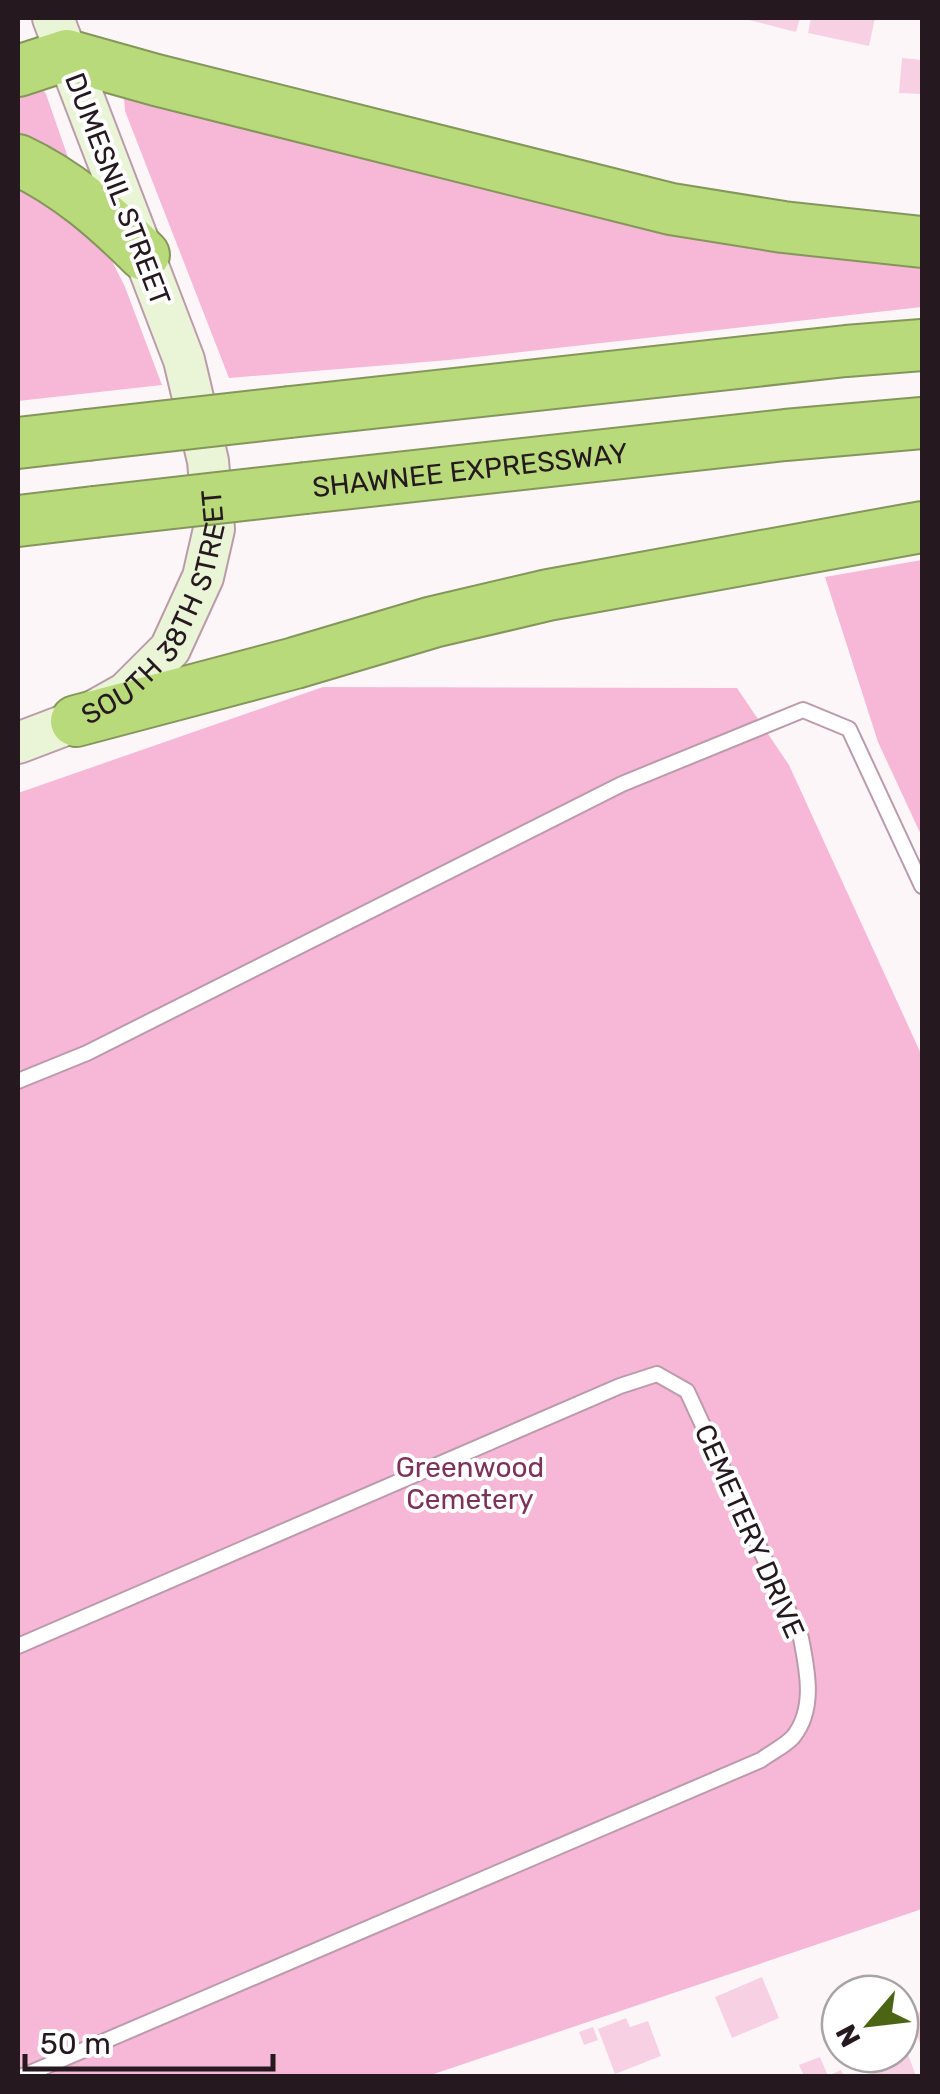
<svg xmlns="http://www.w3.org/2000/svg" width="940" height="2094" font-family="Rubik,sans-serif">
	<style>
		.green { fill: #f7b7d7 }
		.building { fill: #f8d0e3 }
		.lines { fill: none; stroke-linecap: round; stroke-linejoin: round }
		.lane-casing { stroke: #bb9baa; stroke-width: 18 }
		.secondary-casing { stroke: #bb9baa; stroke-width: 44 }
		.highway-casing { stroke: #85965b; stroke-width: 54 }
		.lane { stroke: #fff; stroke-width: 14 }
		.secondary { stroke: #eaf4d7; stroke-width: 40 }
		.highway { stroke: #b8da7b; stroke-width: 50 }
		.highway-bridge-casing { stroke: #85965b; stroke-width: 54; stroke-linecap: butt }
		.highway-bridge { stroke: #b8da7b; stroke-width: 50 }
		.labels { text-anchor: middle; stroke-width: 8; stroke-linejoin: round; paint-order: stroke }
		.street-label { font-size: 28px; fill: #25191f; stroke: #fff }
		.park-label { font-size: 28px; fill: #7c325b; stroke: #fff }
	</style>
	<rect width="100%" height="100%" fill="#fdf6f9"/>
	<g class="green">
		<polygon points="18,86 42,88 46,94 71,166 18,143"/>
		<polygon points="130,95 922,262 922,307 449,360 229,378 125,111 124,98"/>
		<polygon points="18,174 109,255 125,287 162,385 18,401"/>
		<polygon points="922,560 922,837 878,742 825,577"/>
		<polygon points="323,687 737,688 789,765 922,1056 922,1909 428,2076 18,2076 18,793"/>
	</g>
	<g class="building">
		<polygon points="741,18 800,18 796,32"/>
		<polygon points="811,18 875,18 869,46 808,33"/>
		<polygon points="902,58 922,60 922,94 899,93"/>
		<polygon points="762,1977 779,2018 732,2038 715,1997"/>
		<polygon points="922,2011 922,2048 909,2017"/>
		<polygon points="626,2018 630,2027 648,2021 661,2056 615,2074 598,2029"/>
		<polygon points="593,2027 598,2040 584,2045 579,2032"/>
		<polygon points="906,2049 916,2076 873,2076 864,2054 900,2054 900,2052"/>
		<polygon points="820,2057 828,2076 841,2070 844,2076 804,2076 799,2065"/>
	</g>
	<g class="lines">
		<g class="lane-casing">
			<g id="lane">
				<polyline points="18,1081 87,1053 622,784 803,710 849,729 922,886"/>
				<path d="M18 1646 620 1386 657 1374 687 1391 801 1638C807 1669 816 1709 793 1737 785 1746 770 1753 761 1760L23 2076"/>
			</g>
		</g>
		<g class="secondary-casing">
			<g id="secondary">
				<path id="s1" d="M18 743 76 721 126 693 170 649 203 577 214 529 208 461 184 360 53 18"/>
			</g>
		</g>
		<g class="highway-casing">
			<g id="highway">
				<polyline points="18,71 67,55 156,80 671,209 783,227 922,242"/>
				<path d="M18 160C67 183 106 217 144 255"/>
				<polyline points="290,412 846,351 922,345"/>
				<polyline points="18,443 87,435"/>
				<path id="s2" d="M306 488 785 435 922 423"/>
				<polyline points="18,521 94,512"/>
				<polyline points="76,721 295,663 433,622 548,595 922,527"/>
			</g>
		</g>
		<use href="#lane" class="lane"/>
		<use href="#secondary" class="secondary"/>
		<use href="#highway" class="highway"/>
		<g class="highway-bridge-casing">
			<g id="highway-bridge">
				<polyline points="87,435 290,412"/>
				<polyline points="94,512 306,488"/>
			</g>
		</g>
		<use href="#highway-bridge" class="highway-bridge"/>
	</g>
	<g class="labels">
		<g class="street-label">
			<text transform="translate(118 189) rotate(69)" y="10">DUMESNIL STREET</text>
			<text dy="10" stroke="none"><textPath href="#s2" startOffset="165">SHAWNEE EXPRESSWAY</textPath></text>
			<text dy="10" stroke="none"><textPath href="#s1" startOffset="210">SOUTH 38TH STREET</textPath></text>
			<text transform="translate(750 1531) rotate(66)" y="10">CEMETERY DRIVE</text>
		</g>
		<g class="park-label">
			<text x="470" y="1477">Greenwood<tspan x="470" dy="32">Cemetery</tspan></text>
		</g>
	</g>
	<rect width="940" height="2094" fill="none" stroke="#25191f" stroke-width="40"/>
	<g transform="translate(870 2024) rotate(242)"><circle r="48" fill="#ffffff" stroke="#a8a3a5" stroke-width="2.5"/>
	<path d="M0-8L18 38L0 25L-18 38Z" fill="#4c6514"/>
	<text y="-15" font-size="28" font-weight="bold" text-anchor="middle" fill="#25191f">N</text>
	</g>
	<path d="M25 2054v15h248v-15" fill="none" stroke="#25191f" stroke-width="5"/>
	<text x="40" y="2054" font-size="30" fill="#25191f" stroke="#ffffff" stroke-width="8" paint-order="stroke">50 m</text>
</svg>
